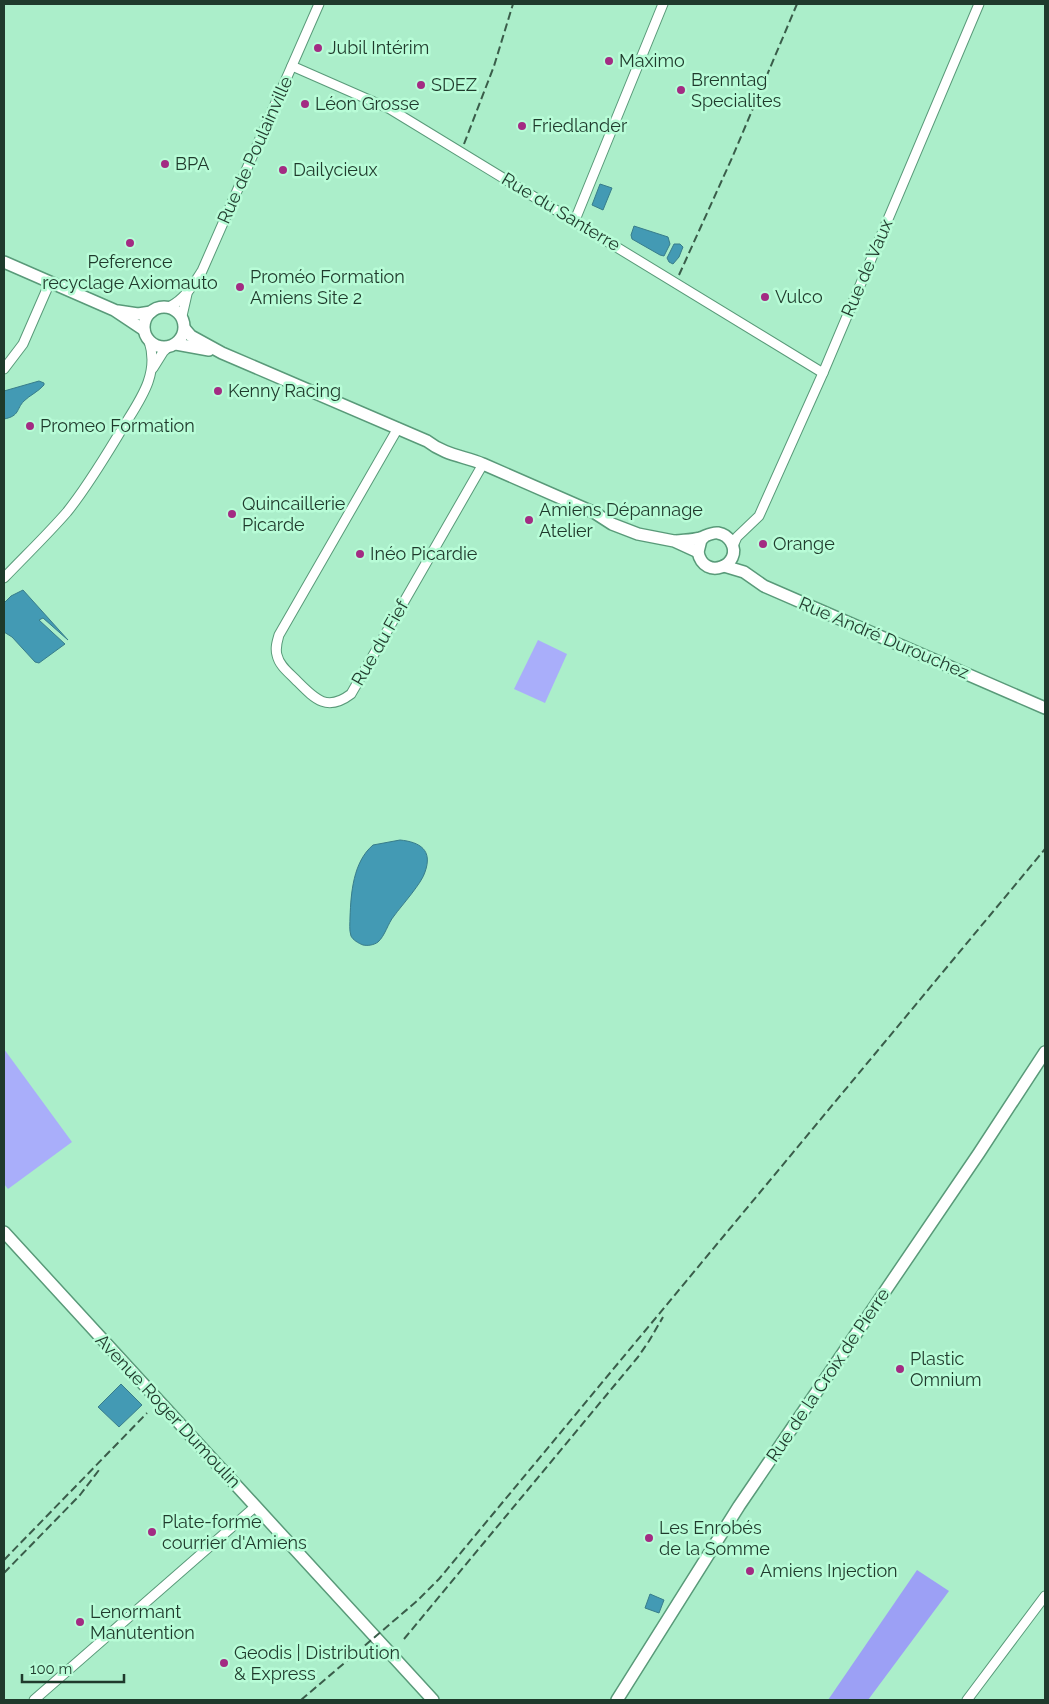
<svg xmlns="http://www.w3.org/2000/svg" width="1049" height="1704" font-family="Raleway,sans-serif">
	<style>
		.green { fill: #a9aefa }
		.forest { fill: #9ca0f5 }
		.water { fill: #439ab4; stroke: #387d8b }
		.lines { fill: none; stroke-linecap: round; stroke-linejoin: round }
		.minor-casing { stroke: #599a79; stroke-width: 11 }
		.major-casing { stroke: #599a79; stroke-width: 14 }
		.minor { stroke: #fff; stroke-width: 9 }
		.major { stroke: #fff; stroke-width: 11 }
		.rail { stroke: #3a5d4a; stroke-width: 2; stroke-dasharray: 8 4; stroke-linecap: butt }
		.poi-dot { fill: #a32b83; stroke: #b8fcd7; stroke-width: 2 }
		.labels { text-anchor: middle; stroke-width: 5; stroke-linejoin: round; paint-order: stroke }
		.poi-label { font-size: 18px; fill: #1f3a2c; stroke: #b8fcd7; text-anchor: start }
		.street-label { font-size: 18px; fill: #1f3a2c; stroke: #b8fcd7 }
	</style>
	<rect width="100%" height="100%" fill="#abeeca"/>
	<g class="green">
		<polygon points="538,640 567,654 545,703 514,689"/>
		<polygon points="4,1049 72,1142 8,1189 4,1184"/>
	</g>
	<polygon class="forest" points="917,1570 949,1591 868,1700 828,1700"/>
	<g class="water">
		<polygon points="600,184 612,188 603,210 592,205"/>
		<polygon points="634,226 668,237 670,244 664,256 660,255 632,239 631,235"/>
		<polygon points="674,244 680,244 683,247 679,257 673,264 669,262 667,258"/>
		<path d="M39 381 44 383V385C38 392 30 395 24 401 16 409 20 416 4 419V391Z"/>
		<polygon points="23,590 68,640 43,618 39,620 65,644 39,663 35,662 12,637 4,632 4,603 11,596"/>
		<path d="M400 840C420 842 433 850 425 872 422 883 402 905 394 916 388 923 385 936 378 942 374 945 368 946 363 945 358 943 353 940 351 936 349 930 350 923 350 917 351 893 353 862 373 845Z"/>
		<polygon points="121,1384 142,1405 119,1427 98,1407"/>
		<polygon points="650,1594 664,1600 659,1613 645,1608"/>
	</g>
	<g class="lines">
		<g class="minor-casing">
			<g id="minor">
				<polyline points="292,66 390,109 823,373"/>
				<polyline points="575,220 663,4"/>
				<path d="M169 307C185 299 193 285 202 271L319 4"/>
				<polyline points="182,316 187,294"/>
				<polyline points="153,368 163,352 168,347"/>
				<polyline points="4,369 23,344 50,282"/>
				<path d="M398 428 279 635C277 642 275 648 277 655 279 665 288 672 295 679 314 698 326 713 351 694L483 464"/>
				<polyline points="733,546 737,537 759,516 823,373 979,4"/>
				<path d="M4 578C25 556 47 535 67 512 88 486 105 457 122 429 139 401 160 375 149 341"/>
				<polyline points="34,1700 256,1506"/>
				<polyline points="967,1700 1045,1596"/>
			</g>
		</g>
		<g class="major-casing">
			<g id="major">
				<polyline points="4,262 114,310 144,330"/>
				<circle cx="164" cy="327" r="20"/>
				<polyline points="118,311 138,314 151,312"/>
				<path d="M185 329 191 336 222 353 427 441C445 455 463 456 483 464L595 513 612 524 638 534 674 541 698 552"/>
				<polyline points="176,344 209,350"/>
				<path d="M676 541C684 540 692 540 700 538 706 536 712 532 718 533 724 534 728 537 731 542 744 565 704 582 698 552L701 540 705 536"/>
				<polyline points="724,566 744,572 764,586 1045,708"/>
				<polyline points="4,1232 433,1700"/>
				<polyline points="617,1700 739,1506 979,1153 1045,1052"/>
			</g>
		</g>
		<use href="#minor" class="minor"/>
		<use href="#major" class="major"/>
		<g class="rail">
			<polyline points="464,144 494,66 513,4"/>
			<polyline points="679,275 732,158 797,4"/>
			<polyline points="4,1560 147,1413"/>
			<polyline points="4,1573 80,1495 99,1470"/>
			<polyline points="404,1639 638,1357 649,1341 663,1317"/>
			<polyline points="301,1700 417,1601 439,1579 1045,849"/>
		</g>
	</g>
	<g class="poi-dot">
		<circle cx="318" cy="48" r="5"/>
		<circle cx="609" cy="61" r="5"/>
		<circle cx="421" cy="85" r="5"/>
		<circle cx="681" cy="90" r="5"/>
		<circle cx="305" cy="104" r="5"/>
		<circle cx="522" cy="126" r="5"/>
		<circle cx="165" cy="164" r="5"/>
		<circle cx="283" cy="170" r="5"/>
		<circle cx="130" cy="243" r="5"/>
		<circle cx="240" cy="287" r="5"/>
		<circle cx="765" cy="297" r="5"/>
		<circle cx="218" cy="391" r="5"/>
		<circle cx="30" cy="426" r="5"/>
		<circle cx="232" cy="514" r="5"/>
		<circle cx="529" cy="520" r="5"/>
		<circle cx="763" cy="544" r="5"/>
		<circle cx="360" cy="554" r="5"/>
		<circle cx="900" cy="1369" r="5"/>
		<circle cx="152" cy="1532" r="5"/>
		<circle cx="649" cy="1538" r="5"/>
		<circle cx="750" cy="1571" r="5"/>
		<circle cx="80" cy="1622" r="5"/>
		<circle cx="224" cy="1663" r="5"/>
	</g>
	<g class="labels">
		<g class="poi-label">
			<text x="328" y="54">Jubil Intérim</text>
			<text x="619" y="67">Maximo</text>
			<text x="691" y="86">Brenntag<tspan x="691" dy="21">Specialites</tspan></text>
			<text x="431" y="91">SDEZ</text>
			<text x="315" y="110">Léon Grosse</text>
			<text x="532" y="132">Friedlander</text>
			<text x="175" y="170">BPA</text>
			<text x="293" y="176">Dailycieux</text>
			<text x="130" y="268" text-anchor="middle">Peference<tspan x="130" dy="21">recyclage Axiomauto</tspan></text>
			<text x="250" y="283">Proméo Formation<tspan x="250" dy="21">Amiens Site 2</tspan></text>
			<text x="775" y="303">Vulco</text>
			<text x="228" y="397">Kenny Racing</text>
			<text x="40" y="432">Promeo Formation</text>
			<text x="242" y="510">Quincaillerie<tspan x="242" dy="21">Picarde</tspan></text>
			<text x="539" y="516">Amiens Dépannage<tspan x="539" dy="21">Atelier</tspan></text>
			<text x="773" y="550">Orange</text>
			<text x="370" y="560">Inéo Picardie</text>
			<text x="910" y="1365">Plastic<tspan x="910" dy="21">Omnium</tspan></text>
			<text x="162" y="1528">Plate-forme<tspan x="162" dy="21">courrier d'Amiens</tspan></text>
			<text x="659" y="1534">Les Enrobés<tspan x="659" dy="21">de la Somme</tspan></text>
			<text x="760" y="1577">Amiens Injection</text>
			<text x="90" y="1618">Lenormant<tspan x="90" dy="21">Manutention</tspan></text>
			<text x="234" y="1659">Geodis | Distribution<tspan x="234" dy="21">&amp; Express</tspan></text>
		</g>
		<g class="street-label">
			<text transform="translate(255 150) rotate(-66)" y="6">Rue de Poulainville</text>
			<text transform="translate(561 212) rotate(31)" y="6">Rue du Santerre</text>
			<text transform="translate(867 268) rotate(-67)" y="6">Rue de Vaux</text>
			<text transform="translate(884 638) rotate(23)" y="6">Rue André Durouchez</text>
			<text transform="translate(380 643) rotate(-60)" y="6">Rue du Fief</text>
			<text transform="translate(828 1375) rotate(-56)" y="6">Rue de la Croix de Pierre</text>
			<text transform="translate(168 1411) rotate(47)" y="6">Avenue Roger Dumoulin</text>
		</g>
	</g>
	<rect width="1049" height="1704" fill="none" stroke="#1f3a2c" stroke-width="10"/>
	<path d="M22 1674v8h102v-8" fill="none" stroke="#1f3a2c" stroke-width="2.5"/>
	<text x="30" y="1674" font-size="15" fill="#1f3a2c" stroke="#b8fcd7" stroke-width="4" paint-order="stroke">100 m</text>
</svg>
